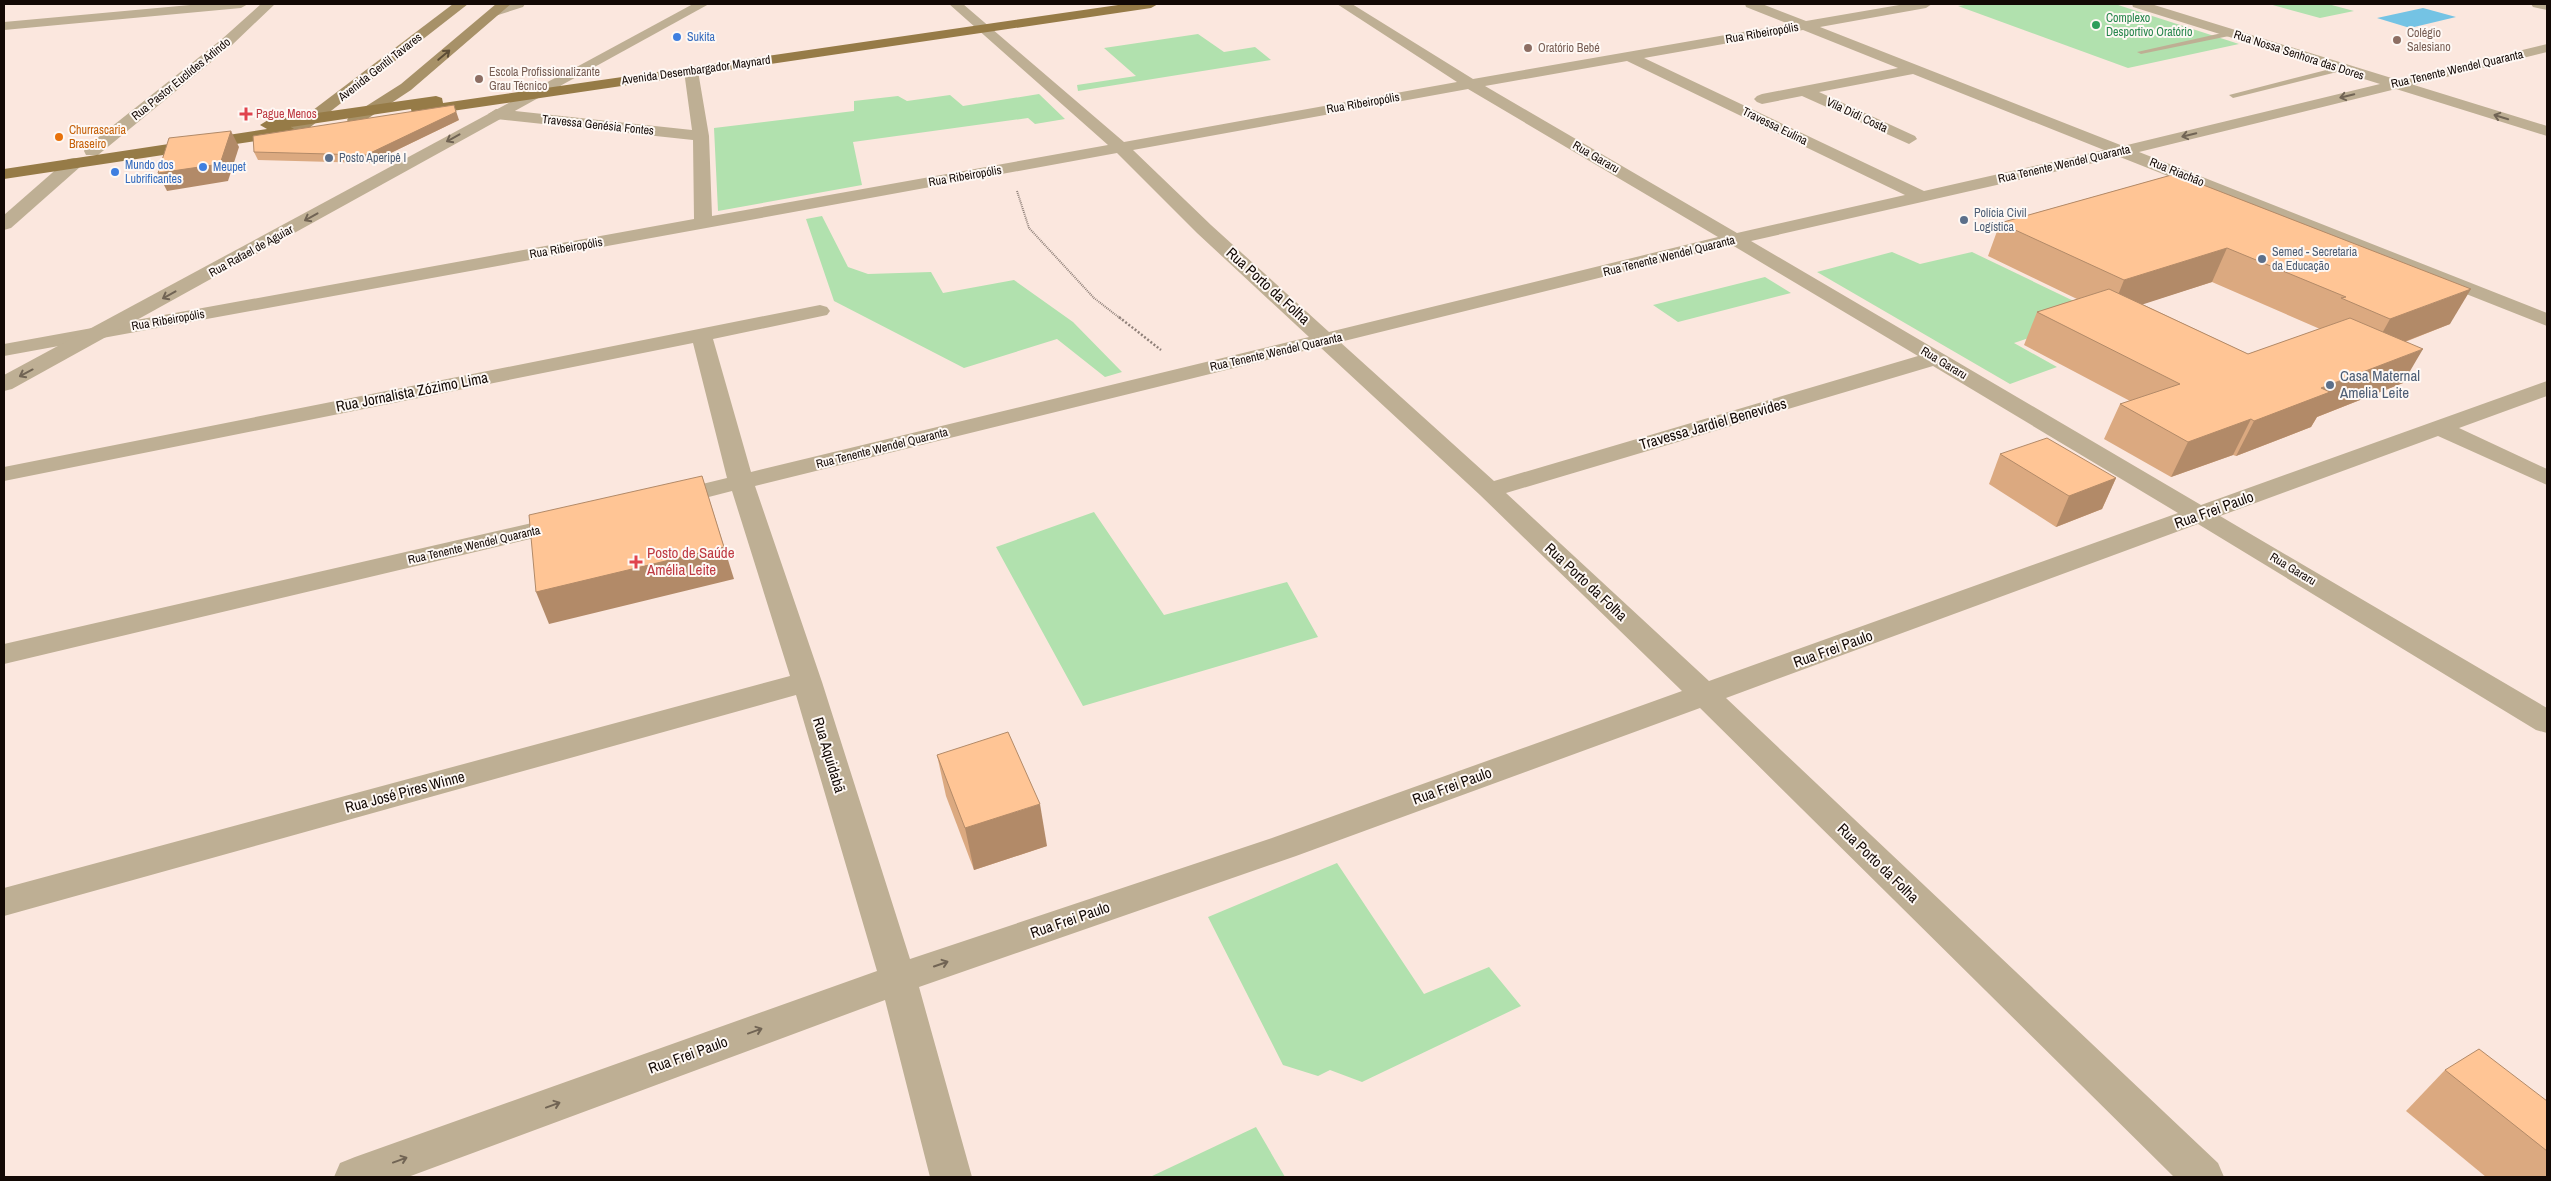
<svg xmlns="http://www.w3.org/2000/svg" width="2551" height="1181" font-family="'Archivo Narrow',sans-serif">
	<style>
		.green { fill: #b1e1ae }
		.water { fill: #74c3e4 }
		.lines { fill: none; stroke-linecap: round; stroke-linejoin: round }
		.path-far1 { stroke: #8f8079; stroke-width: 2; stroke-dasharray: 1 1; stroke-linecap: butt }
		.path { stroke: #8f8079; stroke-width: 2.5; stroke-dasharray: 2 2; stroke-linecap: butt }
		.service { fill: #beaf94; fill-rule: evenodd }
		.minor { fill: #beaf94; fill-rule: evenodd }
		.tertiary { fill: #beaf94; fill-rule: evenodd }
		.secondary { fill: #a79168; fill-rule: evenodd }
		.primary { fill: #967b47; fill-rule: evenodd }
		.wall { fill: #dba980; fill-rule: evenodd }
		.shaded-wall { fill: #b28a68 }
		.building { fill: #ffc595; stroke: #b28a68 }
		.oneway { stroke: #5d4d36 }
		.oneway2 { stroke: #716454 }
		.leisure-dot { fill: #2e9e5b; stroke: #fef8f4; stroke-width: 2 }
		.shop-dot { fill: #3f7fe0; stroke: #fef8f4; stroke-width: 2 }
		.education-dot { fill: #8d6e63; stroke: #fef8f4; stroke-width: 2 }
		.health-dot { fill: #e0444e; stroke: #fef8f4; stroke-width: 2 }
		.food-dot { fill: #e8710a; stroke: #fef8f4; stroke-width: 2 }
		.service-dot { fill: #5c6f8a; stroke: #fef8f4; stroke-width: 2 }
		.labels { text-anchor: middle; stroke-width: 4; stroke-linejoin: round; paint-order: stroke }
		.far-leisure-label { font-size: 12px; fill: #27864d; stroke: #fef8f4; text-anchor: start }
		.far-street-label { font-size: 12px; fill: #130905; stroke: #fef8f4 }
		.far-education-label { font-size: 12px; fill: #785e54; stroke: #fef8f4; text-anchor: start }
		.far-shop-label { font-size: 12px; fill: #366cbe; stroke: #fef8f4; text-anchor: start }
		.far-health-label { font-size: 12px; fill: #be3a42; stroke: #fef8f4; text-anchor: start }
		.far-food-label { font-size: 12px; fill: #c56008; stroke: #fef8f4; text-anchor: start }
		.far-service-label { font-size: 12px; fill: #4e5e75; stroke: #fef8f4; text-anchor: start }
		.street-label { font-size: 15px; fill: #130905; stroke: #fef8f4 }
		.service-label { font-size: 15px; fill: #4e5e75; stroke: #fef8f4; text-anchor: start }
		.health-label { font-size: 15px; fill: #be3a42; stroke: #fef8f4; text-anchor: start }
	</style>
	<rect width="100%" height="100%" fill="#fbe7de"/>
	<g class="green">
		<polygon points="1971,4 2115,4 2239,44 2128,68 1958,6"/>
		<polygon points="2269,4 2328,4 2354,11 2320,18"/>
		<polygon points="1198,34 1224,52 1255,47 1271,60 1078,91 1077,85 1136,76 1104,48"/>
		<polygon points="1039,94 1065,119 1035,124 1028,118 853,142 862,185 718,211 714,128 854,111 854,101 898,96 907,101 950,95 963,106"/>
		<polygon points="822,216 848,267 868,274 931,272 943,293 1014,280 1073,322 1122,372 1105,377 1057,339 964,368 834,301 806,219"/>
		<polygon points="1892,252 1920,264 1972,252 2082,305 2064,326 2014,343 2057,367 2010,384 1817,272"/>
		<polygon points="1765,277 1791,293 1678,322 1653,305"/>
		<polygon points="1094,512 1164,615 1287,582 1318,637 1083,706 996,547"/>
		<polygon points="1337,863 1424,994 1489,967 1521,1006 1362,1082 1330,1070 1318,1076 1283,1065 1208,917"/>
		<polygon points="1256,1127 1285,1177 1150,1177"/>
	</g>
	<polygon class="water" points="2423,8 2456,17 2410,28 2377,18"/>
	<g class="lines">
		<polyline class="path-far1" points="1017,191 1029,228 1094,298 1121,319"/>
		<polyline class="path" points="1119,317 1161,350"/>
		<g class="service">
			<polygon points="2231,31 2235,33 2234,35 2141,54 2137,52"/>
			<polygon points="2342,66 2346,68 2345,70 2233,98 2229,95"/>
		</g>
		<g class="minor">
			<polygon points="201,4 248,4 241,8 4,30 4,22"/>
			<polygon points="261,4 275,4 232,45 98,155 86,155 84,151 86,147 222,39"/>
			<polygon points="506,4 525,4 523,7 495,16 488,12"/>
			<polygon points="693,4 709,4 560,86 550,86 547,83"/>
			<path d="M949 4H963L1124 142 1457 82 1337 4H1352L1473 79 1789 24 1746 7 1745 4H1762L1806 21 1905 4H1932L1926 8 1820 27 2123 146 2380 84 2133 7 2132 4H2151L2398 80 2547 44V52L2414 85 2547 126V136L2396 89 2139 152 2547 313V326L2120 157 1751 241 2201 505 2547 381V396L2459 428 2547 469V485L2438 436 2220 516 2547 708V733L2536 730 2198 524 1726 698 2218 1163 2224 1177H2174L1700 708 1296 856 919 987 972 1177H930L885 1000 408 1177H334L340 1163 355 1157 877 971 796 695 4 916V888L790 676 732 491 670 507 661 504 657 499 661 494 727 478 693 343 4 481V467L820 305 827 307 830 311 827 315 713 339 751 472 1309 337 1197 233 1117 153 4 356V344L694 219 693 140 496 119 488 114 496 109 692 130 684 71 691 67 698 71 709 136 712 216 1108 145ZM1803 30 1898 68 1762 94 1757 96 1754 99 1757 102 1762 104 1802 96 1909 144 1917 139 1915 136 1819 92 1913 74 2104 150 1924 191 1644 58ZM1627 61 1905 195 1737 233 1485 86ZM1468 89 1718 237 1329 332 1211 225 1133 150ZM1732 245 1918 356 1494 481 1340 342ZM1320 347 1480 495 1682 691 1272 838 910 959 822 682 755 486ZM1933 366 2178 513 1709 681 1506 493Z"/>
			<polygon points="2531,4 2547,4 2547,10 2533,7"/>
			<polygon points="74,158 80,159 83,163 80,167 11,228 4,230 4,215 68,159"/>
			<polygon points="567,515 576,518 580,523 576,528 4,664 4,644"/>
		</g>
		<polygon class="tertiary" points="555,78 560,80 563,83 560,86 12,389 4,391 4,375"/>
		<g class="secondary">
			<polygon points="453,4 468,4 304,132 292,132 290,129 292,126"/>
			<polygon points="496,4 511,4 411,90 361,123 349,123 347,120 349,117 401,84"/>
		</g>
		<polygon class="primary" points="1125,4 1158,4 1151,8 418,116 412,114 411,109 291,127 297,131 289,136 4,179 4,169 267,129 260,125 268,120 436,96 442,98 443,103"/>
	</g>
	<g class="wall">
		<polygon points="459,120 370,163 258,160 254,152"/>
		<path d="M2175 174 2450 324 2405 342 2403 383 2317 417 2311 427 2236 456 2233 455 2171 477 2104 439 2120 404 2130 401 2024 345 2037 312 2077 299 1988 256 2000 223ZM2212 282 2320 329 2248 354 2142 304Z"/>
		<polygon points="2000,454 2116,478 2102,509 2056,527 1989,484"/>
		<polygon points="937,755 1047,846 974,870 946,796"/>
		<polygon points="2445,1070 2547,1101 2547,1177 2486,1177 2406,1111"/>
	</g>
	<g class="shaded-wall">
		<polygon points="454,105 459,120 370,163 366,155"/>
		<polygon points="231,131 239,147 228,181 167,191 158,173"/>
		<polygon points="2227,248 2212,282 2110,315 2124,280"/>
		<polygon points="2471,289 2450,324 2370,355 2390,319"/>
		<polygon points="2423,349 2403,383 2317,417 2311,427 2236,456 2254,421 2321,388"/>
		<polygon points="2251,419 2233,455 2171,477 2188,442"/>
		<polygon points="702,476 734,579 549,624 536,592"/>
		<polygon points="2116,478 2102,509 2056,527 2069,496"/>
		<polygon points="1040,804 1047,846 974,870 965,828"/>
	</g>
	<g class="building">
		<polygon points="454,105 456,112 366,155 254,152 253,136"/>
		<polygon points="231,131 220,164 158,173 169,138"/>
		<polygon points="2175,174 2471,289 2390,319 2341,298 2346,297 2227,248 2124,280 2000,223"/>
		<polygon points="2109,289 2248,354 2350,318 2423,349 2321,388 2330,392 2254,421 2251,419 2188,442 2120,404 2180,384 2037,312"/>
		<polygon points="2047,438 2116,478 2069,496 2000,454"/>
		<polygon points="702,476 724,547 536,592 529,515"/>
		<polygon points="1008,732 1040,804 965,828 937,755"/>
		<polygon points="2479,1049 2547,1101 2547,1151 2445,1070"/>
	</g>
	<defs><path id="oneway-shaft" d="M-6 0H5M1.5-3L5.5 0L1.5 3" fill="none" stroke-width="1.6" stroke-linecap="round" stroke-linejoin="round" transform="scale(1.25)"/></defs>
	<use class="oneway" href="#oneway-shaft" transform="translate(444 55) rotate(-40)"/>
	<g class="oneway2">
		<use href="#oneway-shaft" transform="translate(2347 96) rotate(166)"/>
		<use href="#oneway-shaft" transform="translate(2501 117) rotate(-163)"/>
		<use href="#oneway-shaft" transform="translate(2189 135) rotate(166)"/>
		<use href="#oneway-shaft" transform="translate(453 138) rotate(151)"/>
		<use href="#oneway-shaft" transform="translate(311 217) rotate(151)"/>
		<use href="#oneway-shaft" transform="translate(169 295) rotate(151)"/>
		<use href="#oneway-shaft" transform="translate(26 373) rotate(152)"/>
		<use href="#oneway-shaft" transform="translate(941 964) rotate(-19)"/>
		<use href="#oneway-shaft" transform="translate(755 1031) rotate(-20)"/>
		<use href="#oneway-shaft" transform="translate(553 1105) rotate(-20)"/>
		<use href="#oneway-shaft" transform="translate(400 1160) rotate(-20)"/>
	</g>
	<circle class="leisure-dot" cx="2096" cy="25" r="5"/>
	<g class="shop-dot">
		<circle cx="677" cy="37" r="5"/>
		<circle cx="203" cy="167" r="5"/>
		<circle cx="115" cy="172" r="5"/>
	</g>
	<g class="education-dot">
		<circle cx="2397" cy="40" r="5"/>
		<circle cx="1528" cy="48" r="5"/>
		<circle cx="479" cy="79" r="5"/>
	</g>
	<g class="health-dot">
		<path d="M243.5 106.5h5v5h5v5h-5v5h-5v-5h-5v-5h5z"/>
		<path d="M633.5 554.5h5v5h5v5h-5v5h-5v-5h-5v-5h5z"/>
	</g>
	<circle class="food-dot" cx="59" cy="137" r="5"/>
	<g class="service-dot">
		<circle cx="329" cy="158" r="5"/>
		<circle cx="1964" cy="220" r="5"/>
		<circle cx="2262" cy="259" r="5"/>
		<circle cx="2330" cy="385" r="5"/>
	</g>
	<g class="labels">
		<g class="far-leisure-label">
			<text x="2106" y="22">Complexo<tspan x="2106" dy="14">Desportivo Oratório</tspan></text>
		</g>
		<g class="far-street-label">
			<text transform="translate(1762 33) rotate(-10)" y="4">Rua Ribeiropólis</text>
			<text transform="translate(2299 55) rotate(18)" y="4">Rua Nossa Senhora das Dores</text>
			<text transform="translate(380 67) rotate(-38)" y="4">Avenida Gentil Tavares</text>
			<text transform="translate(2457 69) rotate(-13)" y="4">Rua Tenente Wendel Quaranta</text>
			<text transform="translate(696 70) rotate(-8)" y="4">Avenida Desembargador Maynard</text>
			<text transform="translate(181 79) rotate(-39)" y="4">Rua Pastor Euclídes Arlindo</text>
			<text transform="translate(1363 103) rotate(-10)" y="4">Rua Ribeiropólis</text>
			<text transform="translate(1857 115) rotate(25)" y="4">Vila Didi Costa</text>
			<text transform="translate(598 125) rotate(6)" y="4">Travessa Genésia Fontes</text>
			<text transform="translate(1775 126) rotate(26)" y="4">Travessa Eulina</text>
			<text transform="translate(1596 157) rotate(30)" y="4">Rua Gararu</text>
			<text transform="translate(2064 164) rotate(-13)" y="4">Rua Tenente Wendel Quaranta</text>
			<text transform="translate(2177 172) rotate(22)" y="4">Rua Riachão</text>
			<text transform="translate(965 176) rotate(-10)" y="4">Rua Ribeiropólis</text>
			<text transform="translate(566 248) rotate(-10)" y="4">Rua Ribeiropólis</text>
			<text transform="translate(251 251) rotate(-29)" y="4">Rua Rafael de Aguiar</text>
			<text transform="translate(1669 256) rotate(-14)" y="4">Rua Tenente Wendel Quaranta</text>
			<text transform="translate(168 320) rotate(-10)" y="4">Rua Ribeiropólis</text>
			<text transform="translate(1276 352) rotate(-13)" y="4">Rua Tenente Wendel Quaranta</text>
			<text transform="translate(1944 363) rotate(31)" y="4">Rua Gararu</text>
			<text transform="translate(882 448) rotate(-14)" y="4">Rua Tenente Wendel Quaranta</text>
			<text transform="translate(474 545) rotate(-13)" y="4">Rua Tenente Wendel Quaranta</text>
			<text transform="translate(2293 569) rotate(31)" y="4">Rua Gararu</text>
		</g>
		<g class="far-education-label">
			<text x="2407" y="37">Colégio<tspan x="2407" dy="14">Salesiano</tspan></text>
			<text x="1538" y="52">Oratório Bebé</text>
			<text x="489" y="76">Escola Profissionalizante<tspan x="489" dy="14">Grau Técnico</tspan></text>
		</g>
		<g class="far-shop-label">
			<text x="687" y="41">Sukita</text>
			<text x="125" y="169">Mundo dos<tspan x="125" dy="14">Lubrificantes</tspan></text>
			<text x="213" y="171">Meupet</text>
		</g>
		<g class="far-health-label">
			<text x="256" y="118">Pague Menos</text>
		</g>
		<g class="far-food-label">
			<text x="69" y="134">Churrascaria<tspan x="69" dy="14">Braseiro</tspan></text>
		</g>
		<g class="far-service-label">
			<text x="339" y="162">Posto Aperipê I</text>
			<text x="1974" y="217">Polícia Civil<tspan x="1974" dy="14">Logística</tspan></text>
			<text x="2272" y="256">Semed - Secretaria<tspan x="2272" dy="14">da Educação</tspan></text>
		</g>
		<g class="street-label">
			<text transform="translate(1268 286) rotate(42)" y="5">Rua Porto da Folha</text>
			<text transform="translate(412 392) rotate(-11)" y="5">Rua Jornalista Zózimo Lima</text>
			<text transform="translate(1713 424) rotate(-16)" y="5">Travessa Jardiel Benevides</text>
			<text transform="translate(2214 510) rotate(-20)" y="5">Rua Frei Paulo</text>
			<text transform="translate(1586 582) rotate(43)" y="5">Rua Porto da Folha</text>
			<text transform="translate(1833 649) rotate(-20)" y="5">Rua Frei Paulo</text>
			<text transform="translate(829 755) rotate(73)" y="5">Rua Aquidabã</text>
			<text transform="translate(1452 786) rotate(-20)" y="5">Rua Frei Paulo</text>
			<text transform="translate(405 792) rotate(-15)" y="5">Rua José Pires Winne</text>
			<text transform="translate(1878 863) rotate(44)" y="5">Rua Porto da Folha</text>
			<text transform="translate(1070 920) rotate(-19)" y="5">Rua Frei Paulo</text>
			<text transform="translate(688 1055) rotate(-20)" y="5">Rua Frei Paulo</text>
		</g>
		<g class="service-label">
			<text x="2340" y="381">Casa Maternal<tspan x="2340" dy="17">Amelia Leite</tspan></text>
		</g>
		<g class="health-label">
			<text x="647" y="558">Posto de Saúde<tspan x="647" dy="17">Amélia Leite</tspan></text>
		</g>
	</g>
	<rect width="2551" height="1181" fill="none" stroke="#130905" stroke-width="10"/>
</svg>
